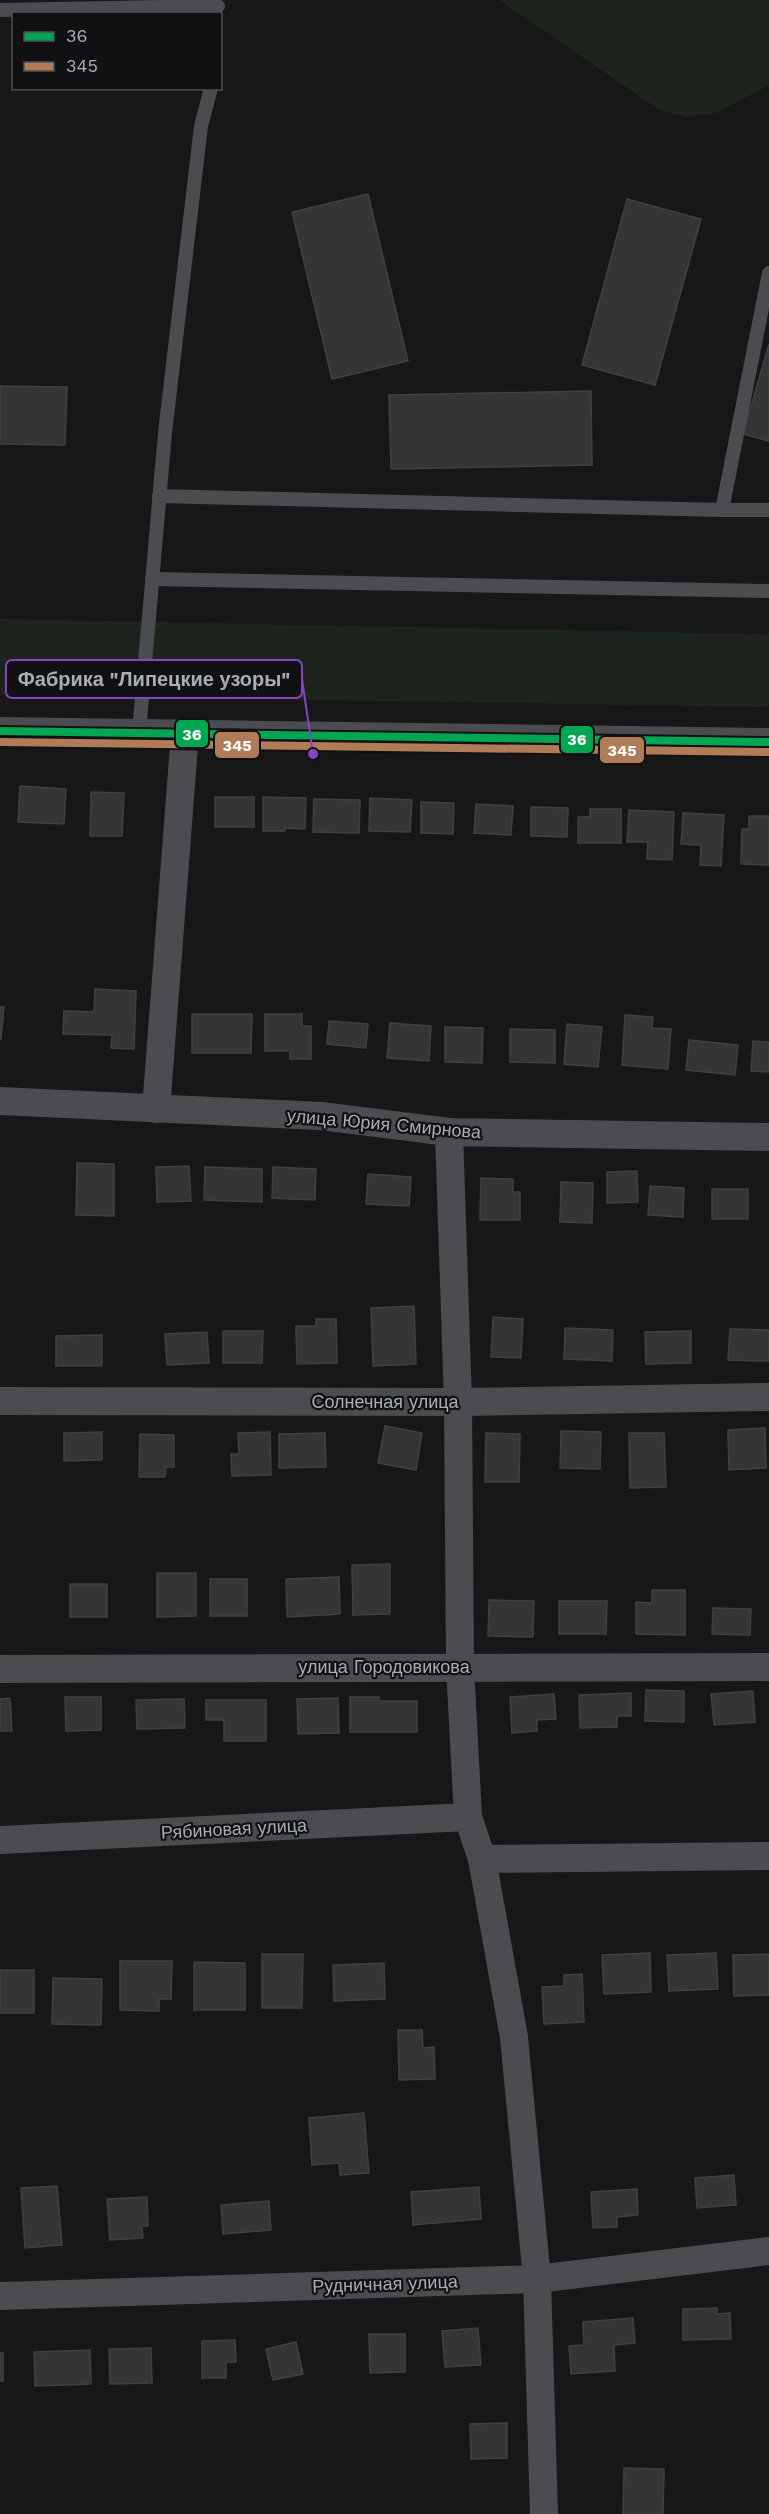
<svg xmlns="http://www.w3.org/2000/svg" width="769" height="2514" font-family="'Work Sans',sans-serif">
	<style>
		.green { fill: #1d241e }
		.building { fill: #353536; stroke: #3f4043; stroke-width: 1.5 }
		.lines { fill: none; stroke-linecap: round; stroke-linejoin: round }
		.lane { stroke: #4b4c50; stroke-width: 14 }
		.street { stroke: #4b4c50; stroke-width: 28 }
		.bus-1-casing { stroke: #111113; stroke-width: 12 }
		.bus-2-casing { stroke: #111113; stroke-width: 12 }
		.bus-1 { stroke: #00a651; stroke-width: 8 }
		.bus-2 { stroke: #b07c57; stroke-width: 8 }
		.labels { text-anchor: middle; stroke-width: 4.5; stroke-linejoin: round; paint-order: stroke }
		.street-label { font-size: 18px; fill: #a8adb8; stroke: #111113 }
		.leader { fill: none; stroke: #8446be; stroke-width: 2 }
		.callout-dot { fill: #8446be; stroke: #111113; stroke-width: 2 }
		.callout { fill: #111113; stroke: #8446be; stroke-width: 2 }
		.callout-label { font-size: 20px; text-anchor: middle; font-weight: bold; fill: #a8adb8 }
		.line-badge { stroke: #111113; stroke-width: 2 }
		.badge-label { font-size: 16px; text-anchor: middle; font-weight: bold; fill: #fff }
	</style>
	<rect width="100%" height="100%" fill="#171717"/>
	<g class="green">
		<polygon points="499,0 769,0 769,85 719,112 690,117 661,111"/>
		<polygon points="0,619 769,634 769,707 0,695"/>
	</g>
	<g class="building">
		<polygon points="368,194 408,361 332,379 292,212"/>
		<polygon points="627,199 701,219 655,385 582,365"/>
		<polygon points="769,344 769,441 743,434"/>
		<polygon points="0,386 67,387 65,445 0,444"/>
		<polygon points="591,391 592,465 391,469 389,395"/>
		<polygon points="20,786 66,789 64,824 18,822"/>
		<polygon points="91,792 124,793 122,836 90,836"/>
		<rect x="215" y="797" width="39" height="30"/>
		<polygon points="263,797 306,798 305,829 285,828 285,831 263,831"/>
		<polygon points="370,798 412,800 410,832 369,831"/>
		<polygon points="314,799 360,800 359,833 313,832"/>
		<polygon points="421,802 454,803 453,834 421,833"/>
		<polygon points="476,804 513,806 511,835 474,833"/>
		<polygon points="531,807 568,808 567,837 531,836"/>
		<polygon points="590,809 621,809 621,843 578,843 578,817 590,817"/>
		<polygon points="629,810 674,812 672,860 647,859 648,842 627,842"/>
		<polygon points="683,813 724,815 721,866 700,865 701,845 681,844"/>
		<polygon points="749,816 769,816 769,865 741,864 742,829 749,829"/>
		<polygon points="95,989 136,991 134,1049 111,1048 112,1035 63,1034 64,1011 94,1012"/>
		<polygon points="0,1007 4,1007 1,1039 0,1039"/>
		<polygon points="192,1014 252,1014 251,1053 192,1053"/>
		<polygon points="265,1014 302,1014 302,1026 311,1026 311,1059 290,1059 290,1051 265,1051"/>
		<polygon points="625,1015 653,1017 652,1028 671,1029 668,1069 622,1065"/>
		<polygon points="329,1021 368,1024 366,1048 327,1044"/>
		<polygon points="390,1023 431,1026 429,1061 387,1058"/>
		<polygon points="567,1024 602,1027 598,1067 564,1064"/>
		<polygon points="445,1027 483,1028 482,1063 445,1062"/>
		<polygon points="510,1029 555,1030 555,1063 510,1062"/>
		<polygon points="689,1040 738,1045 735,1075 686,1070"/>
		<polygon points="753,1041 769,1042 769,1072 751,1071"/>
		<polygon points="77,1163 114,1164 114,1216 76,1215"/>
		<polygon points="189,1166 191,1201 157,1202 156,1167"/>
		<polygon points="205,1167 262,1169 262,1202 204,1200"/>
		<polygon points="273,1167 316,1169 315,1200 272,1198"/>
		<polygon points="637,1171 638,1202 607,1203 607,1172"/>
		<polygon points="368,1174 411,1177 409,1206 366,1204"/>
		<polygon points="481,1178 513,1179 513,1192 520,1192 520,1220 480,1220"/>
		<polygon points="561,1182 593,1183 592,1223 560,1222"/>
		<polygon points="650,1186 684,1188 683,1217 648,1215"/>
		<rect x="712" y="1189" width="36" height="30"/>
		<polygon points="414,1306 416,1364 373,1366 371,1308"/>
		<polygon points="493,1317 523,1319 521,1358 491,1357"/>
		<polygon points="316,1319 336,1319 337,1363 297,1364 296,1326 316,1326"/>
		<polygon points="565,1328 613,1330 612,1361 564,1359"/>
		<polygon points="730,1329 769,1330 769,1361 728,1360"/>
		<polygon points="223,1331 263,1331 262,1363 223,1363"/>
		<polygon points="691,1331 691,1363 646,1364 645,1332"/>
		<polygon points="207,1332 209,1363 167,1365 165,1334"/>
		<polygon points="102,1335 102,1366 56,1366 56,1336"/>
		<polygon points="385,1426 422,1433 416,1470 378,1463"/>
		<polygon points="765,1428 766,1468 729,1470 728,1430"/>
		<polygon points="561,1431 601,1432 600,1469 560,1468"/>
		<polygon points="102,1432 102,1460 64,1461 64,1433"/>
		<polygon points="270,1432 271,1475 232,1476 231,1454 239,1454 238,1433"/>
		<polygon points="325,1433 326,1467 279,1468 279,1434"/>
		<polygon points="486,1433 520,1434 519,1482 485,1482"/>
		<polygon points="629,1433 664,1433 666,1487 630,1488"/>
		<polygon points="140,1434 174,1435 174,1467 166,1467 165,1477 139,1477"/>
		<polygon points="390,1564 390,1614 353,1615 352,1565"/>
		<polygon points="157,1573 196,1573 196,1616 157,1617"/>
		<polygon points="339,1577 340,1614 287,1617 286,1579"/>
		<rect x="210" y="1579" width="37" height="37"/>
		<rect x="70" y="1584" width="37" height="33"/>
		<polygon points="652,1590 685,1590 685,1635 636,1634 636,1602 652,1603"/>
		<polygon points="489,1600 534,1601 533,1637 488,1636"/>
		<polygon points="559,1601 607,1601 606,1634 559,1634"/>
		<polygon points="713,1608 751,1609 750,1635 712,1634"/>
		<polygon points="646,1690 684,1691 684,1722 645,1721"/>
		<polygon points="753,1691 755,1722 714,1725 711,1694"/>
		<polygon points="631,1693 631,1716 617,1716 617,1727 580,1728 579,1695"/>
		<polygon points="554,1694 556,1719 537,1720 537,1731 512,1733 510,1697"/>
		<polygon points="65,1697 101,1697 101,1730 66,1731"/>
		<polygon points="350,1697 379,1697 379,1701 417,1701 417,1732 350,1732"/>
		<polygon points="10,1698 12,1731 0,1731 0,1699"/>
		<polygon points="338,1698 339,1733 298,1734 297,1699"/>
		<polygon points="184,1699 185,1728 137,1729 136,1700"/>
		<polygon points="206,1700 266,1700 266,1741 224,1741 224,1720 206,1720"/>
		<polygon points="650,1953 651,1992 604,1994 602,1955"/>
		<polygon points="716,1953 718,1989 669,1991 667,1955"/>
		<polygon points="262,1954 303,1954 302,2008 262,2008"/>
		<polygon points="769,1954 769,1995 734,1996 733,1955"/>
		<polygon points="120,1961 172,1961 171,1999 159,1999 159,2011 120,2010"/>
		<polygon points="194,1962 245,1963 245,2010 194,2010"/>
		<polygon points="384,1963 385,1999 334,2001 333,1965"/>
		<rect x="0" y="1970" width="34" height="43"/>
		<polygon points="582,1974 584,2022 544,2024 542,1987 564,1986 564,1975"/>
		<polygon points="53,1978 102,1979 101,2025 52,2024"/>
		<polygon points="398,2030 422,2030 423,2048 434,2047 435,2079 399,2080"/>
		<polygon points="364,2113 369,2173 340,2175 339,2163 312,2165 309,2118"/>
		<polygon points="734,2175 736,2205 697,2208 695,2178"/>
		<polygon points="57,2186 62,2245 25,2248 21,2188"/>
		<polygon points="479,2187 481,2219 413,2225 411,2192"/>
		<polygon points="637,2189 638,2215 617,2217 617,2227 593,2228 591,2192"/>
		<polygon points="147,2197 148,2226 142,2226 143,2238 110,2240 107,2199"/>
		<polygon points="269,2201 271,2230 223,2234 221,2205"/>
		<polygon points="717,2308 717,2314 730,2313 731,2339 683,2340 683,2309"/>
		<polygon points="633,2318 635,2343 614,2345 615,2371 571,2374 569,2346 584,2345 583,2322"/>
		<polygon points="478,2328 481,2365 445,2367 442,2331"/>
		<polygon points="369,2334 405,2334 405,2372 370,2373"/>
		<polygon points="235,2340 236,2362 226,2362 226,2378 202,2378 202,2341"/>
		<polygon points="296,2342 303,2374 273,2380 266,2349"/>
		<polygon points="151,2348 152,2383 110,2384 109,2349"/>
		<polygon points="90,2350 91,2384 35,2386 34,2352"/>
		<rect x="0" y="2353" width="3" height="28"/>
		<polygon points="507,2423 507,2458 471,2459 470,2424"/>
		<polygon points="624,2468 664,2469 663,2514 623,2514"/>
	</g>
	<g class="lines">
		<g class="lane">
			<polyline points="0,10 218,6"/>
			<polyline points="159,496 722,510 769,273"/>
			<polyline points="722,510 769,510"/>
			<polyline points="152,579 769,591"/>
			<polyline points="139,732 165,433 201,126 211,88"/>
		</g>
		<g class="street">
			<polyline points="0,731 769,742"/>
			<polyline points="0,1101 321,1116 449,1132 769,1137"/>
			<polyline points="156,1109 185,733"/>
			<polyline points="449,1132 458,1402 460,1667 468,1817 482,1859 514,2037 537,2279 544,2514"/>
			<polyline points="0,1401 458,1402 769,1397"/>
			<polyline points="0,1669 769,1667"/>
			<polyline points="0,1840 468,1817"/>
			<polyline points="482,1859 769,1856"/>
			<polyline points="0,2296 537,2279 769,2251"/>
		</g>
		<g class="bus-1-casing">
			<polyline id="bus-1" points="0,731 769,742"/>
		</g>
		<g class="bus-2-casing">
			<polyline id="bus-2" points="0,742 769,752"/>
		</g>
		<use href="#bus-1" class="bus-1"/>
		<use href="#bus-2" class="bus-2"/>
	</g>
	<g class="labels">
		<g class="street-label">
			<text transform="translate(384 1124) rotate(5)" y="6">улица Юрия Смирнова</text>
			<text x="385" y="1408">Солнечная улица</text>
			<text x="384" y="1673">улица Городовикова</text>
			<text transform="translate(234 1829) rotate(-3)" y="6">Рябиновая улица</text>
			<text transform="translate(385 2284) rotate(-2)" y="6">Рудничная улица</text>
		</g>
	</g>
	<path class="leader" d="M313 754L302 679"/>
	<circle class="callout-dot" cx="313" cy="754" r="6"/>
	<rect class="callout" x="6" y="660" width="296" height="38" rx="6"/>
	<g class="callout-label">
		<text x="154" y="686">Фабрика "Липецкие узоры"</text>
	</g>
	<g class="line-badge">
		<rect x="175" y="719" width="34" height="29" rx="6" fill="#00a651"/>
		<rect x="560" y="725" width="34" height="29" rx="6" fill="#00a651"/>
		<rect x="214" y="731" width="46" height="28" rx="6" fill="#b07c57"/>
		<rect x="599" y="736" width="46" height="28" rx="6" fill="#b07c57"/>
	</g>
	<g class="badge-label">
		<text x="192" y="740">36</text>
		<text x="577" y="745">36</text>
		<text x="237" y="751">345</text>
		<text x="622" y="756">345</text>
	</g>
	<rect x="12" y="12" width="210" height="78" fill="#111113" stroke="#4d4f55" stroke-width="1.5"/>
	<rect x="24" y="32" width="30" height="9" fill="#00a651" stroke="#4d4f55" stroke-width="1.5"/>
	<text x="66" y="42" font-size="18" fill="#a8adb8">36</text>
	<rect x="24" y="62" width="30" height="9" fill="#b07c57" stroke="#4d4f55" stroke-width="1.5"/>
	<text x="66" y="72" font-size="18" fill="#a8adb8">345</text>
</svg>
